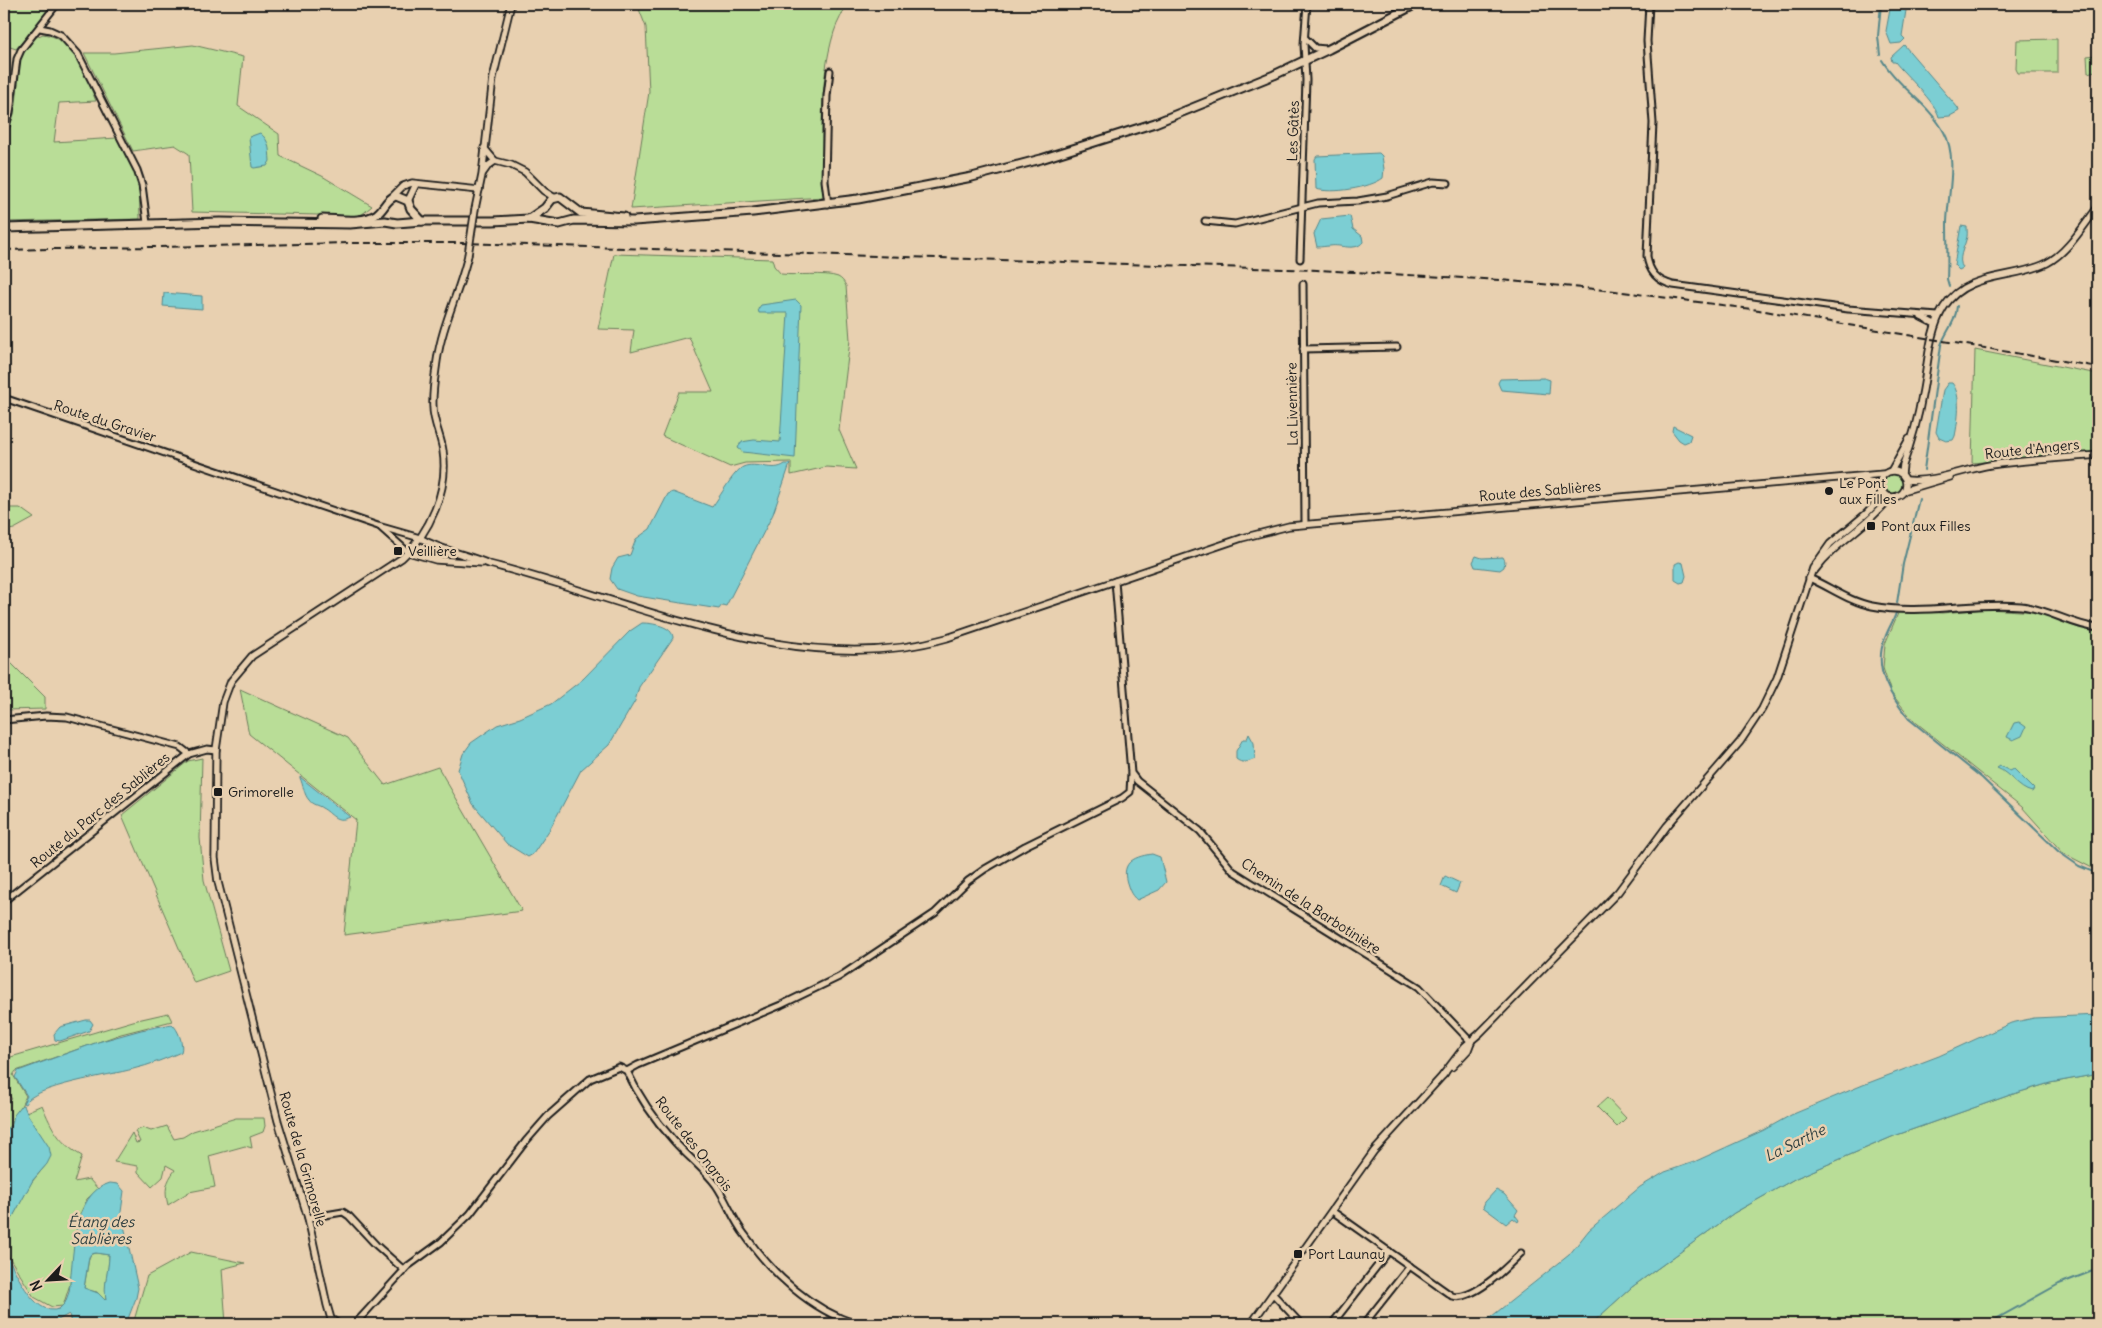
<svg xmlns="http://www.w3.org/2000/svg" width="2102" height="1328" font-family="Delius,sans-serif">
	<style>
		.green { fill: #b9dd97; stroke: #6a7c5a }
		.water { fill: #7cced3; stroke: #56878a; fill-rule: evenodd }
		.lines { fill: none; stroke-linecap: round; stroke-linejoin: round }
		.stream { stroke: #56878a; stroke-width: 2 }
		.minor-casing { stroke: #1c1c1c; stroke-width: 9 }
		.tertiary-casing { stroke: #1c1c1c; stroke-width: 9 }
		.secondary-casing { stroke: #1c1c1c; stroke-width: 11 }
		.minor { stroke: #e8d0b0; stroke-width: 5 }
		.tertiary { stroke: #e8d0b0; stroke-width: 5.5 }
		.secondary { stroke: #e8d0b0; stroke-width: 7 }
		.rail { stroke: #1c1c1c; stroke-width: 2; stroke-dasharray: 8 4; stroke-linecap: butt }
		.tertiary-bridge-casing { stroke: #1c1c1c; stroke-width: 9; stroke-linecap: butt }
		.tertiary-bridge { stroke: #e8d0b0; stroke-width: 5.5 }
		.poi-dot { fill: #1c1c1c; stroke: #e8d0b0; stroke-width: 2 }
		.labels { text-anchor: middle; stroke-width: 5; stroke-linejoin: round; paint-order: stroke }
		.street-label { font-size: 14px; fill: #1c1c1c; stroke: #e8d0b0 }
		.poi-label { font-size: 14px; fill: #1c1c1c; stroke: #e8d0b0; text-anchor: start }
		.water-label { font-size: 15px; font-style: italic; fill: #2f4041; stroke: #e8d0b0 }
	</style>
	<rect width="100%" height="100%" fill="#e8d0b0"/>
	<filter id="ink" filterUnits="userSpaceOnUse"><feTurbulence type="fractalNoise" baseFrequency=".02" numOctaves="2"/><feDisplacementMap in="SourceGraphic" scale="10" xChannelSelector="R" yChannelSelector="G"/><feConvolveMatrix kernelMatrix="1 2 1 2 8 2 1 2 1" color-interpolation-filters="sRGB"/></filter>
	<g filter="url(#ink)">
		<g class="green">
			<polygon points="4,4 54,4 16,49 4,45"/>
			<path d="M637 4H847C843 13 837 22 834 32 818 85 822 142 824 197L631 209 649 92 646 27Z"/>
			<path d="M43 34C75 38 85 75 96 101L59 103 54 142 117 138 139 182 140 219 4 222V143L16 105 20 60 24 49 34 38Z"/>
			<polygon points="2057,39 2057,73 2018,73 2016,69 2017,40"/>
			<polygon points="193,45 243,57 238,106 279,134 280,156 322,176 372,206 360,216 192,212 189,154 175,145 133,151 84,53 114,53"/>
			<polygon points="2096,55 2098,57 2098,70 2088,73 2087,56"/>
			<path d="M614 254 772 259 774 266 781 274C797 276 825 272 838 277 842 279 844 282 846 286L850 340 839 430 856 469 826 467 791 475V462L745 463 730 467 662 436 679 392H713L689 337 631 352 634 330 598 329Z"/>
			<polygon points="1975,350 2098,374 2098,452 1972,463"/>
			<circle cx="1893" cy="484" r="10"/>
			<polygon points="4,508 20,508 34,518 14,529 4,531"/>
			<polygon points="1987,609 2037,612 2079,628 2098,631 2098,871 2063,853 2022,807 1913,720 1891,693 1883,668 1885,644 1899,611 1942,613"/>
			<polygon points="4,649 7,659 45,697 45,709 4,710"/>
			<polygon points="240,689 348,738 385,785 438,767 522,911 344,935 356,820 249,734"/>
			<polygon points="202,758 200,838 204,880 229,971 194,983 122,815 188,761"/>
			<polygon points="168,1013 172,1021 121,1034 16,1071 13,1075 26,1096 12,1124 4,1131 4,1106 12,1099 4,1089 4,1059 133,1021"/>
			<polygon points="2098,1074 2098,1324 1591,1324 1632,1287 1734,1213 1796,1178 1894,1136 2010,1095 2050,1083"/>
			<polygon points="1607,1098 1626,1118 1617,1127 1597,1107"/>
			<path d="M42 1105C52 1129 59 1143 82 1156L74 1182 89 1179 98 1189 87 1199 80 1214 70 1284 63 1306 52 1307 34 1297 4 1249V1233L31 1183 45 1166 36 1128 26 1112Z"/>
			<path d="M236 1118H264L265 1126 263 1132 250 1137 252 1148 245 1146 209 1156 215 1187 189 1192 168 1205C164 1190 166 1182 175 1170L166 1165 163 1177 152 1187 138 1172V1166L114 1162 132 1133 136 1143 140 1142 135 1131 143 1128 151 1131 167 1126 174 1139 183 1137 193 1131Z"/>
			<polygon points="191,1252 245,1263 222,1269 226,1324 133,1324 147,1276"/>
			<path d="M96 1253 109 1255C109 1270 104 1285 106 1300H105L97 1292 87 1290 84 1288 89 1258 91 1254Z"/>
		</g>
		<g class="water">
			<polygon points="1891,4 1907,4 1902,36 1905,39 1901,43 1891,44 1886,31"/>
			<path d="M1904 45 1958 108 1959 111 1950 116 1939 117C1935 101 1906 76 1895 62H1892L1891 57Z"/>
			<path d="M260 133C270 141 269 149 270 161L267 166 254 168 252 167 249 137Z"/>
			<path d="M1379 153 1382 156 1384 169 1383 178C1370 188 1332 194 1316 189L1315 159 1317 156Z"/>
			<path d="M1350 216 1353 229 1362 236 1363 242C1355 252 1341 244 1330 246 1326 246 1322 247 1317 247L1314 234 1321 219Z"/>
			<path d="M1961 226 1967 227C1967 231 1968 236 1966 240 1964 248 1957 259 1963 268L1959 270 1954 265Z"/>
			<polygon points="164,293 202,296 202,309 163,306"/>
			<polygon points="796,300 801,305 795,458 743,452 738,448 741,442 754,440 780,442 788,313 759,313 758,309 761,305"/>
			<polygon points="1544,378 1550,380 1549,394 1501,390 1498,383 1500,379"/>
			<path d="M1948 383H1952C1962 395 1958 421 1955 436L1953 440 1946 441 1939 438 1936 432 1943 390Z"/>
			<polygon points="1673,426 1691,435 1689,441 1684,443 1679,440 1672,431"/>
			<path d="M785 464H790L773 514 726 606 722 605 719 609 637 596 617 589 610 579 612 568 618 558 630 555 636 539 650 529 668 494 673 492 712 507C720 497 733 472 743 467 756 461 773 473 785 464Z"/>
			<polygon points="1476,556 1482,558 1503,557 1505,561 1504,567 1500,570 1475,567 1473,562"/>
			<polygon points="1679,562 1683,563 1686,576 1684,582 1680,583 1675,580 1675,564"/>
			<path d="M642 623C652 623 673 626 673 638L639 687 635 701 609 745 581 770 550 829 533 854 528 857 507 844 473 804 458 770 463 754 471 743 497 725 520 718 551 704 583 679 630 631Z"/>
			<polygon points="2019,722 2026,727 2022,736 2013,740 2007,737 2014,723"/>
			<path d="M1249 734 1254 743 1255 759C1248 762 1242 764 1236 759V751L1243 739H1247Z"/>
			<path d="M2000 766 2010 771 2014 769 2034 789 2032 792C2018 789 2010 773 1997 768Z"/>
			<path d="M300 778V777L350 817C335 824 332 813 322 808 318 805 312 805 309 800 304 795 303 784 300 778Z"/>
			<path d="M1152 854 1160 857 1166 882 1159 890 1137 900C1132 896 1130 892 1128 886 1120 864 1131 857 1152 854Z"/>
			<polygon points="1445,876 1460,883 1456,893 1441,886"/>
			<polygon points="2098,1015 2098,1074 2050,1083 2010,1095 1894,1136 1796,1178 1734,1213 1632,1287 1591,1324 1482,1324 1569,1255 1589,1230 1640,1187 1665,1172 1694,1162 1764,1130 1791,1115 1863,1085 1939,1056 2011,1023 2034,1018"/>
			<polygon points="86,1020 90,1020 93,1024 89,1031 60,1041 55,1040 54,1034 60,1027"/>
			<path d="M172 1024C178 1029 184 1044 181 1052 165 1059 150 1065 133 1069 112 1075 32 1086 25 1104L23 1103 27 1096 15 1077 18 1071 98 1042 141 1030Z"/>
			<polygon points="22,1105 24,1106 28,1115 49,1147 51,1156 47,1164 33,1180 4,1233 4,1133 12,1124 14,1115"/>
			<path d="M110 1183 118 1184 124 1191 121 1212 138 1288 136 1298 126 1324H71L69 1314 58 1320 55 1324H4V1250C14 1267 33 1318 59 1309L65 1303 69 1292C74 1259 71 1193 110 1183ZM96 1253 109 1255C109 1270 103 1285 106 1299L105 1300 98 1293 84 1288 89 1257 91 1254Z"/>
			<polygon points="1496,1190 1504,1194 1518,1210 1515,1215 1519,1220 1518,1222 1513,1218 1506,1224 1483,1207 1485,1202"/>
		</g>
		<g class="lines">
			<g class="stream">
				<polyline points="1880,55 1878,36 1881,4"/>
				<path d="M1882 60C1898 87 1929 104 1944 132 1958 157 1948 195 1947 222 1947 241 1948 260 1947 279L1949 286"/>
				<path d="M1924 470 1941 345C1946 331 1956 322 1957 306"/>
				<polyline points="1897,603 1903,564 1919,499"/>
				<path d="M1896 613C1893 622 1888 629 1885 638 1872 669 1891 697 1909 719L1982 778 2059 852 2079 866 2098 874"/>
				<polyline points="1987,1324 2059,1284 2098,1269"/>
			</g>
			<g class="minor-casing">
				<g id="minor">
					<path d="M1649 4 1647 41 1653 123 1647 256C1649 272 1657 281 1673 285L1848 309 1938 316"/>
					<polyline points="40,28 50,30 61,35 78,54 137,170 142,185 147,223"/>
					<polyline points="1305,38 1315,48 1326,49"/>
					<polyline points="4,132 10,113 17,59 21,50 57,4"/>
					<polyline points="828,204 825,181 827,96 830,71"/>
					<polyline points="1205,221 1235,224 1318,203 1358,201 1387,196 1433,182 1448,183"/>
					<polyline points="1300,259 1306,80 1304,44 1307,4"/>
					<polyline points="1303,284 1305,523"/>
					<polyline points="1921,317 1935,324"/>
					<polyline points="1303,349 1397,347"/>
					<polyline points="4,398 378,526 420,538"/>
					<polyline points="381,528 408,552"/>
					<path d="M1809 578C1830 587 1850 602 1872 606 1922 616 1972 601 2021 606 2049 609 2071 625 2098 628"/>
					<polyline points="1115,581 1131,773 1137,781 1200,831 1233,871 1419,987 1471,1042"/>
					<polyline points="4,720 46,716 67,717 180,747 189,754"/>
					<polyline points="4,901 189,754 207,749 216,750"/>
					<polyline points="627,1071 638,1065 781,1005 839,977 935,913 968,881 985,869 1025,846 1122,798 1130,792 1131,774"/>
					<path d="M627 1071C638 1095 656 1121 674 1141 687 1156 704 1169 716 1185 727 1201 733 1220 745 1235 772 1274 810 1309 856 1324"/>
					<path d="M1332 1211 1452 1296C1473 1302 1508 1266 1521 1253"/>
					<polyline points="308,1218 343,1212 349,1216 376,1245 404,1270"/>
					<polyline points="1273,1294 1301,1324"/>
					<polyline points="355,1324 408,1266 441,1242 470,1214 526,1141 548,1116 590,1079 619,1067 627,1071"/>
					<polyline points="1332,1324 1389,1251"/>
					<polyline points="1364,1324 1410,1266"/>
				</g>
			</g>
			<g class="tertiary-casing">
				<g id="tertiary">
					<polyline points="484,148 495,161 511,165 525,172 544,191 555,198"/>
					<polyline points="483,173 488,166 495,161"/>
					<polyline points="392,197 403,186 412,183 479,190"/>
					<polyline points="408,201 416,184"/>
					<polyline points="475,209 482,175 493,78 511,4"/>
					<circle cx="1893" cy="484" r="13"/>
					<polyline points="1891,471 1909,439"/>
					<path d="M1902 474 1903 465C1911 443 1918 419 1922 395 1928 367 1928 332 1944 307 1967 271 2013 280 2047 263 2068 252 2083 226 2098 207"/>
					<polyline points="1859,479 1880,484"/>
					<path d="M1906 480C1933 483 1962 470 1990 465 2025 460 2062 458 2098 455"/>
					<polyline points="1906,490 1950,477"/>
					<path d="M420 538C442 551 466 554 489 564 633 600 796 681 947 638L1242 538 1289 526 1883 474"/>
					<polyline points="408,552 436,560 482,563"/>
					<path d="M1815 570C1836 541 1869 526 1890 497"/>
					<polyline points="1452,1067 1468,1050 1471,1042"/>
					<polyline points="1443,1075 1465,1046 1479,1034 1618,892 1667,826 1740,742 1762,709 1777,678 1813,568 1830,544 1867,513 1877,502 1882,490"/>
					<path d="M338 1324 331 1319 327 1305 308 1218 278 1121 218 882 215 858 216 750 223 702 231 681 252 656 402 558C430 533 449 489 443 451 441 436 433 422 433 407 432 392 435 376 437 361 442 324 460 291 468 255"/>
					<polyline points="1251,1324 1374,1151 1445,1073"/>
				</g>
			</g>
			<g class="secondary-casing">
				<g id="secondary">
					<path d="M322 219C338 219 363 224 377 214 385 208 386 199 396 196L408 201 411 209 422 221"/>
					<polyline points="529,219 545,208 552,199 560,197 581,213 624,217"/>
					<polyline points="4,228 220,222 350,224 385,221 397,223 422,221 493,221 529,219 559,224 574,220 634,221 753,212 858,199 972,177 1041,159 1155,123 1274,75 1329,49 1416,4"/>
				</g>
			</g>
			<use href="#minor" class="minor"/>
			<use href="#tertiary" class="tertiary"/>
			<use href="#secondary" class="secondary"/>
			<polyline class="rail" points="4,250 354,243 462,243 1317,270 1500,280 1615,291 1759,310 2098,367"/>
			<g class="tertiary-bridge-casing">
				<polyline id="tertiary-bridge" points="468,255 475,209"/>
			</g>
			<use href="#tertiary-bridge" class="tertiary-bridge"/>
		</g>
	</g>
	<g class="poi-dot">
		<circle cx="1829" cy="491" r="5"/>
		<rect x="1866" y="521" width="10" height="10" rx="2.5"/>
		<rect x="393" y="546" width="10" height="10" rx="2.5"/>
		<rect x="213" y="787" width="10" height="10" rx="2.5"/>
		<rect x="1293" y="1249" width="10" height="10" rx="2.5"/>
	</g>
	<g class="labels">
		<g class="street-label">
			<text transform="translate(1293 131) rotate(-88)" y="5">Les Gâtès</text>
			<text transform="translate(1292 404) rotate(-91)" y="5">La Livennière</text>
			<text transform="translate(105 421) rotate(18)" y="5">Route du Gravier</text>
			<text transform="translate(2032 449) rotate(-6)" y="5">Route d'Angers</text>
			<text transform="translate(1540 491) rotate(-5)" y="5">Route des Sablières</text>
			<text transform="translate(100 810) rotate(-39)" y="5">Route du Parc des Sablières</text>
			<text transform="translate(1311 906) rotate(33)" y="5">Chemin de la Barbotinière</text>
			<text transform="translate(694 1144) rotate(52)" y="5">Route des Ongrois</text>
			<text transform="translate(303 1159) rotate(74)" y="5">Route de la Grimorelle</text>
		</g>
		<g class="poi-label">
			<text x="1839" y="488">Le Pont<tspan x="1839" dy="16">aux Filles</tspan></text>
			<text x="1881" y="531">Pont aux Filles</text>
			<text x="408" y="556">Veillière</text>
			<text x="228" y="797">Grimorelle</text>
			<text x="1308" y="1259">Port Launay</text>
		</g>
		<g class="water-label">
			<text transform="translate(1795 1143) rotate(-26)" y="5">La Sarthe</text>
			<text x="101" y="1227">Étang des<tspan x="101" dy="17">Sablières</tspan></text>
		</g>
	</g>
	<rect width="2102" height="1328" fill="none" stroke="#e8d0b0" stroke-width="20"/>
	<rect x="10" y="10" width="2082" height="1308" fill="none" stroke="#1c1c1c" stroke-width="2" filter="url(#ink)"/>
	<g transform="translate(48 1280) rotate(245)" stroke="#e8d0b0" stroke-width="4" paint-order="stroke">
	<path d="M0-4L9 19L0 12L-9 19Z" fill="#1c1c1c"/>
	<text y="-8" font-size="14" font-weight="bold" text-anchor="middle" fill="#1c1c1c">N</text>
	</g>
</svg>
